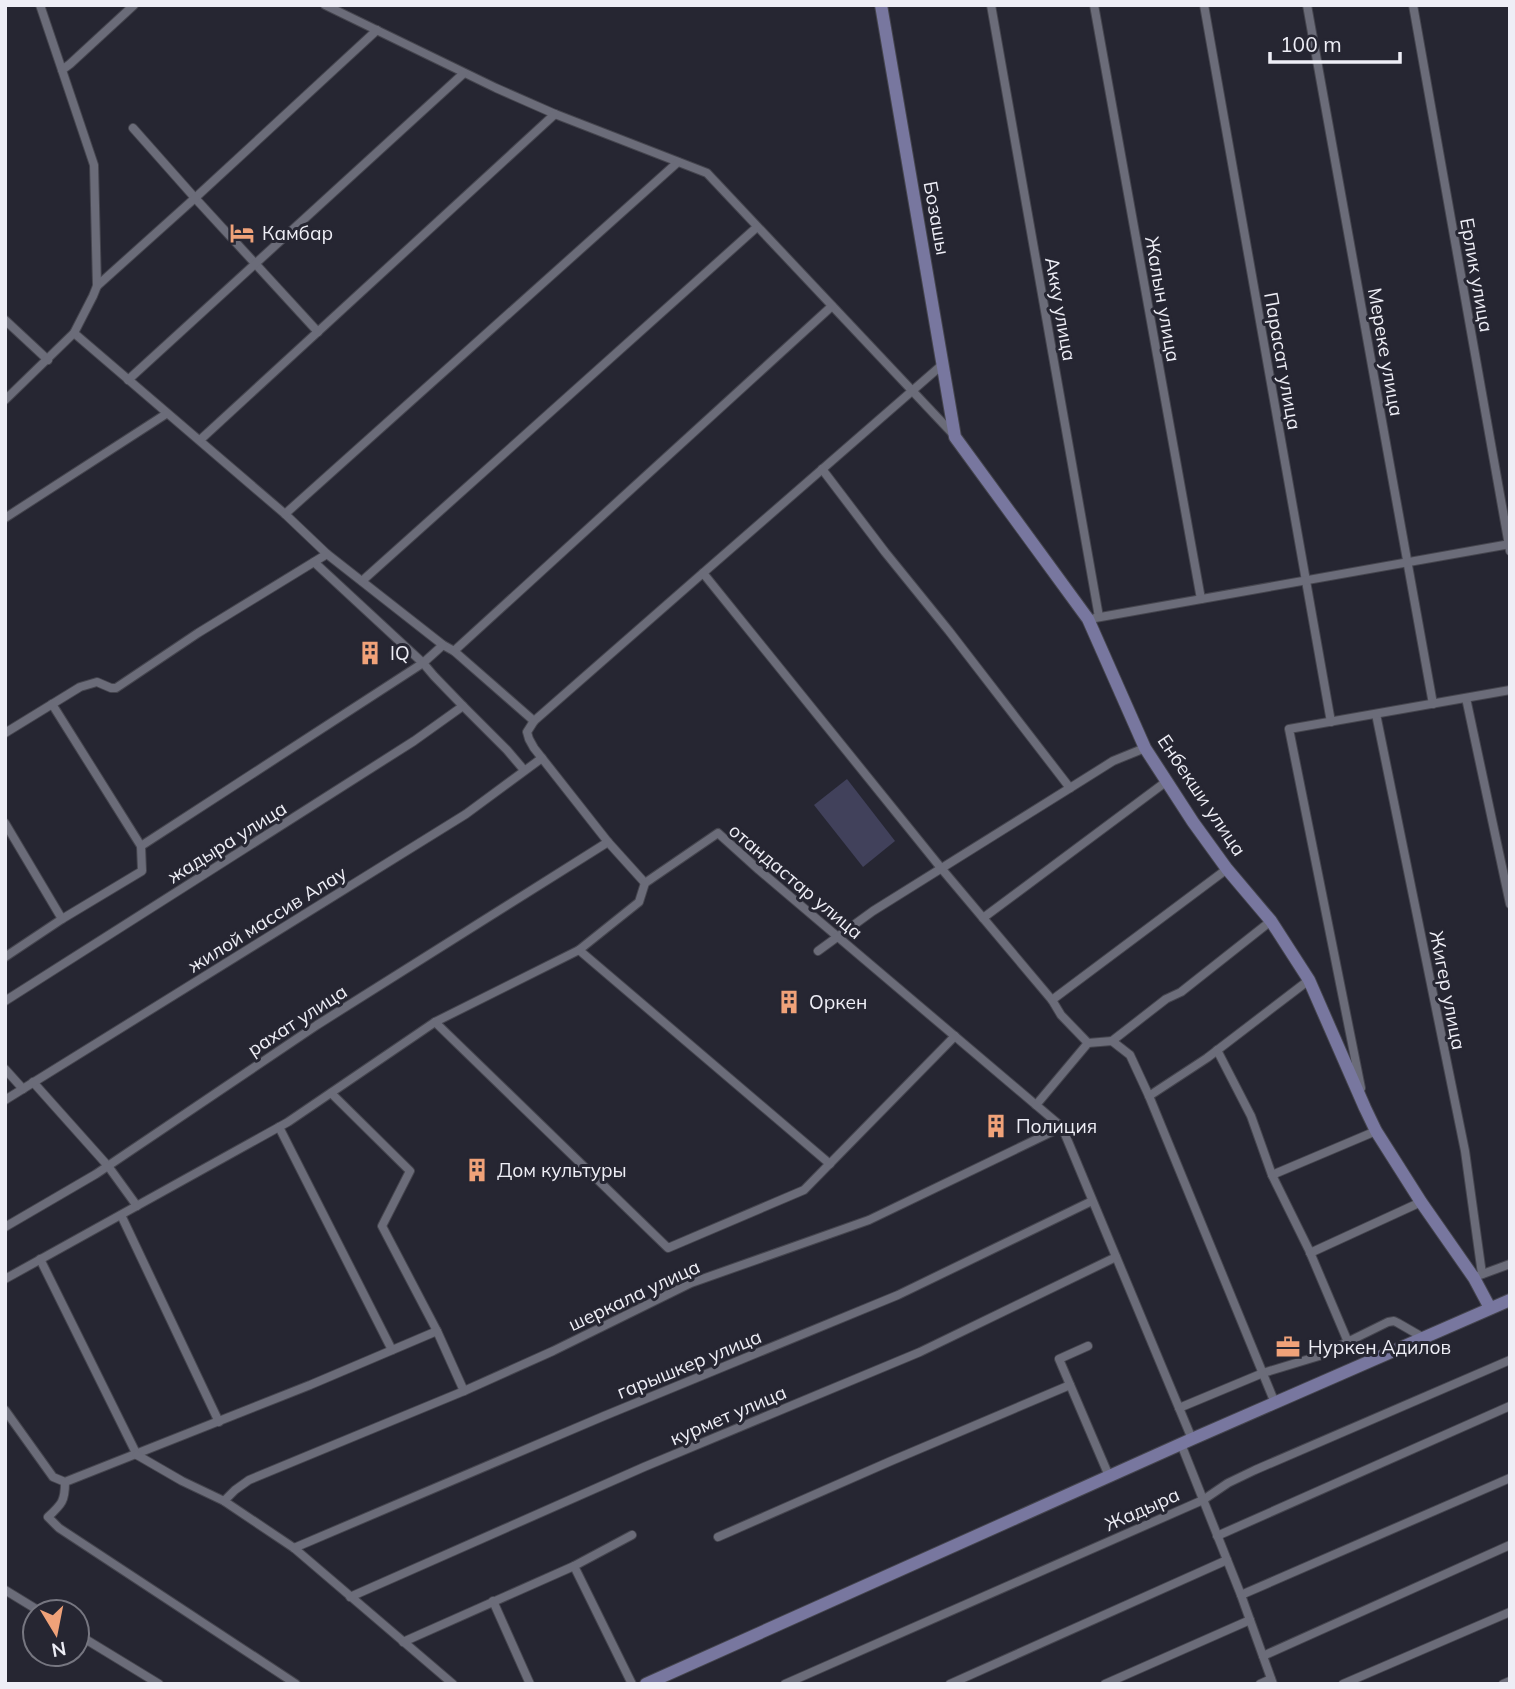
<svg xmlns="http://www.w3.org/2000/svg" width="1515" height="1689" font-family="Mulish,sans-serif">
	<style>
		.green { fill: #41415b }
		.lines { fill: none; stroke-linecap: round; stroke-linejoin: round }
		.street-casing { stroke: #45454e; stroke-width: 10 }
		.secondary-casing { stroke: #45454e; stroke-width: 14 }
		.street { stroke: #6b6c79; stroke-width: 8 }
		.secondary { stroke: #78779f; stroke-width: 12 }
		.labels { text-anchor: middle; stroke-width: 6; stroke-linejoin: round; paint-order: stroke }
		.street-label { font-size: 19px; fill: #eeeef6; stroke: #262632 }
		.poi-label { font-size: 19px; fill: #eeeef6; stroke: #262632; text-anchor: start }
	</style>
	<rect width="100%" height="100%" fill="#262632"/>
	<polygon class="green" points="847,779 895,841 863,867 814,805"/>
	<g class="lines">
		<g class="street-casing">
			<g id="street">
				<polyline points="40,5 62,70"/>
				<polyline points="325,5 496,88 555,114 707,173 953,434"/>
				<polyline points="991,5 1099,617"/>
				<polyline points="1094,5 1201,599"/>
				<polyline points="1204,5 1331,722"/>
				<polyline points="1307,5 1433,704"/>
				<polyline points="1413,5 1510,551"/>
				<polyline points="133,128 195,198 318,332"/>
				<polyline points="97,286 195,198 377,30"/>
				<polyline points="5,320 48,360"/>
				<polyline points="74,333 285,514 327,554 443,645 454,651 534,721 703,573 943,364"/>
				<polyline points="128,380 464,73"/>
				<polyline points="5,400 74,333 93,296 97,286 94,165 62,70 70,64 134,5"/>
				<polyline points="200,440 555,114"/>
				<polyline points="822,469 885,552 949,631 1070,788"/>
				<polyline points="285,514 678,162"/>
				<polyline points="5,518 166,414"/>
				<polyline points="314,562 423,663 434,676 463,706"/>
				<polyline points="703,573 941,868 1052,1000 1061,1015 1088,1043"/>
				<polyline points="362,581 757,227"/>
				<polyline points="1095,618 1510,544"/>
				<polyline points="454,651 832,306"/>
				<polyline points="1466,698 1510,904"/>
				<polyline points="52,704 141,846"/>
				<polyline points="1376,714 1465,1151 1482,1274"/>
				<polyline points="534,721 527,732 529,739 534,748 608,842 645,883 718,833 759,870 1036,1105"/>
				<polyline points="5,733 80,687 97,682 111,688 116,688 198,633 327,554"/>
				<polyline points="5,823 62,919"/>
				<polyline points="983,918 1167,781"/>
				<polyline points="579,950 830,1164"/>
				<polyline points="818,951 873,911 1070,788 1113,761 1145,748"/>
				<polyline points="5,957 62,919 142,871 141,846 423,663 443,645"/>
				<polyline points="1052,1000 1227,869"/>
				<polyline points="5,1001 414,741 463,706 507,750 524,770"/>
				<polyline points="435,1022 668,1248 804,1190 955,1036"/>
				<polyline points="1112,1041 1166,999 1181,992 1271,921"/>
				<polyline points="1217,1050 1251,1116 1272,1175 1309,1250 1348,1342"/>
				<polyline points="5,1069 23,1089"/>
				<polyline points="33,1082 108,1166 137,1206"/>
				<polyline points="1361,1088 1289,729 1510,690"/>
				<polyline points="331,1093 410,1171 382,1226 437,1331 464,1391"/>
				<polyline points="1149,1096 1207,1058 1309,980"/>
				<polyline points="5,1100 466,814 542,758"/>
				<polyline points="279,1127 392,1350"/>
				<polyline points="1272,1175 1376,1131"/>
				<polyline points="121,1215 219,1422"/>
				<polyline points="5,1227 96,1174 317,1025 608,842"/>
				<polyline points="1310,1253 1421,1202"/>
				<polyline points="40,1259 137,1455"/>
				<polyline points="1480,1275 1510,1264"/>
				<polyline points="5,1279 288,1122 435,1022 579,950 639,902 645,883"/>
				<polyline points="1088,1346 1059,1359 1109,1476"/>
				<polyline points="1179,1408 1263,1373 1319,1356 1388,1322 1394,1321 1398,1323 1424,1338"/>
				<polyline points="5,1410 53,1477 65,1482 310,1385 437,1331"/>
				<polyline points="1192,1439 1062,1127 1036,1105 1088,1043 1112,1041 1130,1055 1149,1096 1275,1403"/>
				<polyline points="1181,1444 1241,1595 1273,1684"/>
				<polyline points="137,1455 182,1481 224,1501 294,1548 453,1684"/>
				<path d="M65 1482C65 1501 62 1504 48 1517L59 1528 296 1684"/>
				<polyline points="224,1501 235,1490 249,1480 464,1391 553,1351 691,1283 869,1220 1062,1127"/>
				<polyline points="1217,1536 1510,1406"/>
				<polyline points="718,1537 891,1461 1070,1385"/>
				<polyline points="294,1548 604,1416 898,1295 1092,1201"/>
				<polyline points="574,1566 632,1684"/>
				<polyline points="5,1590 41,1612"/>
				<polyline points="1241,1595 1510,1478"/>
				<polyline points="350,1597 644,1467 920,1352 1116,1257"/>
				<polyline points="493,1601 530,1684"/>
				<polyline points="77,1634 159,1684"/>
				<polyline points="403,1642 574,1566 632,1535"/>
				<polyline points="1263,1656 1510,1545"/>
				<polyline points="785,1684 1203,1500 1228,1483 1255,1470 1510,1360"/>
				<polyline points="950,1684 1227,1560"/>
				<polyline points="1105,1684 1250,1620"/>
				<polyline points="1260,1684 1271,1679"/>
				<polyline points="1343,1684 1510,1612"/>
				<polyline points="1503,1684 1510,1681"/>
			</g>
		</g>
		<g class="secondary-casing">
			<g id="secondary">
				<polyline points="881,5 955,437 1088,619 1145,748 1193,822 1227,869 1271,921 1309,980 1365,1108 1376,1131 1421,1202 1474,1278 1490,1308"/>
				<polyline points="646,1684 1192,1439 1510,1300"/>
			</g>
		</g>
		<use href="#street" class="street"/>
		<use href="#secondary" class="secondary"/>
	</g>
	<defs>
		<g id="hotel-bare" transform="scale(1.89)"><path d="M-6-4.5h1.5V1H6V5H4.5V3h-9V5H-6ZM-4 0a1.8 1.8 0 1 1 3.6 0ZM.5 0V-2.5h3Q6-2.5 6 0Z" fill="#f0a279" stroke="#262632" stroke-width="2.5" paint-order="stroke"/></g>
		<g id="building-bare" transform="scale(1.89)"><path d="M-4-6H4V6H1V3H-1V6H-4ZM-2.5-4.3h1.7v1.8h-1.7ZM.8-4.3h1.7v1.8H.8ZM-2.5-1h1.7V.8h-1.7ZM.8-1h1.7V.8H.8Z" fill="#f0a279" stroke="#262632" stroke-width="2.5" paint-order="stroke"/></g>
		<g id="office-bare" transform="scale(1.89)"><path d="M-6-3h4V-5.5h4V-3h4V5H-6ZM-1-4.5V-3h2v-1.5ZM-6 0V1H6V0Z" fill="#f0a279" stroke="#262632" stroke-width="2.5" paint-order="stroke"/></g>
	</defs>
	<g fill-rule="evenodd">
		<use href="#hotel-bare" x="242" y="233"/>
		<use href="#building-bare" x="370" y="653"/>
		<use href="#building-bare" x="789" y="1002"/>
		<use href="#building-bare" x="996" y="1126"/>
		<use href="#building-bare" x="477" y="1170"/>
		<use href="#office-bare" x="1288" y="1347"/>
	</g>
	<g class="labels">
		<g class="street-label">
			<text transform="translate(937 218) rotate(80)" y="7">Бозашы</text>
			<text transform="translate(1477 275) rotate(80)" y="7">Ерлик улица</text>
			<text transform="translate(1163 299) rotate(80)" y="7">Жалын улица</text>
			<text transform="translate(1061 309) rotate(80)" y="7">Акку улица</text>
			<text transform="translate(1386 352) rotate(80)" y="7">Мереке улица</text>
			<text transform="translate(1283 361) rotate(80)" y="7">Парасат улица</text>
			<text transform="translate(1202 795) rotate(56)" y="7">Енбекши улица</text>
			<text transform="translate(227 842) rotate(-32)" y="7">жадыра улица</text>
			<text transform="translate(796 881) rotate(40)" y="7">отандастар улица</text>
			<text transform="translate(267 919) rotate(-32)" y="7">жилой массив Алау</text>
			<text transform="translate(1448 990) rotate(79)" y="7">Жигер улица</text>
			<text transform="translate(297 1020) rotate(-33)" y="7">рахат улица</text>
			<text transform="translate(634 1295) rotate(-25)" y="7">шеркала улица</text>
			<text transform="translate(689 1364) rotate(-22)" y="7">гарышкер улица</text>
			<text transform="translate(728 1415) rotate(-23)" y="7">курмет улица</text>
			<text transform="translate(1142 1509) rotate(-24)" y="7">Жадыра</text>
		</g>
		<g class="poi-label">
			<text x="262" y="240">Камбар</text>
			<text x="390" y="660">IQ</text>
			<text x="809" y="1009">Оркен</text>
			<text x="1016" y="1133">Полиция</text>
			<text x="497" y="1177">Дом культуры</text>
			<text x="1308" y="1354">Нуркен Адилов</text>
		</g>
	</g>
	<rect width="1515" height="1689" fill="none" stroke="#eeeef6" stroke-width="14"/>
	<g transform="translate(56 1633) rotate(170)"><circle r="33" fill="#262632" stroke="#767680" stroke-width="2"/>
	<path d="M0-5L12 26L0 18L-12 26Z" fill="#f0a279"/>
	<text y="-10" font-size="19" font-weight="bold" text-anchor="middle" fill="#eeeef6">N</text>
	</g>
	<path d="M1270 52v10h130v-10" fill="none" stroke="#eeeef6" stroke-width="3.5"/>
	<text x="1280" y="52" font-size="21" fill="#eeeef6" stroke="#262632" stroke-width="5" paint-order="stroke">100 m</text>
</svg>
